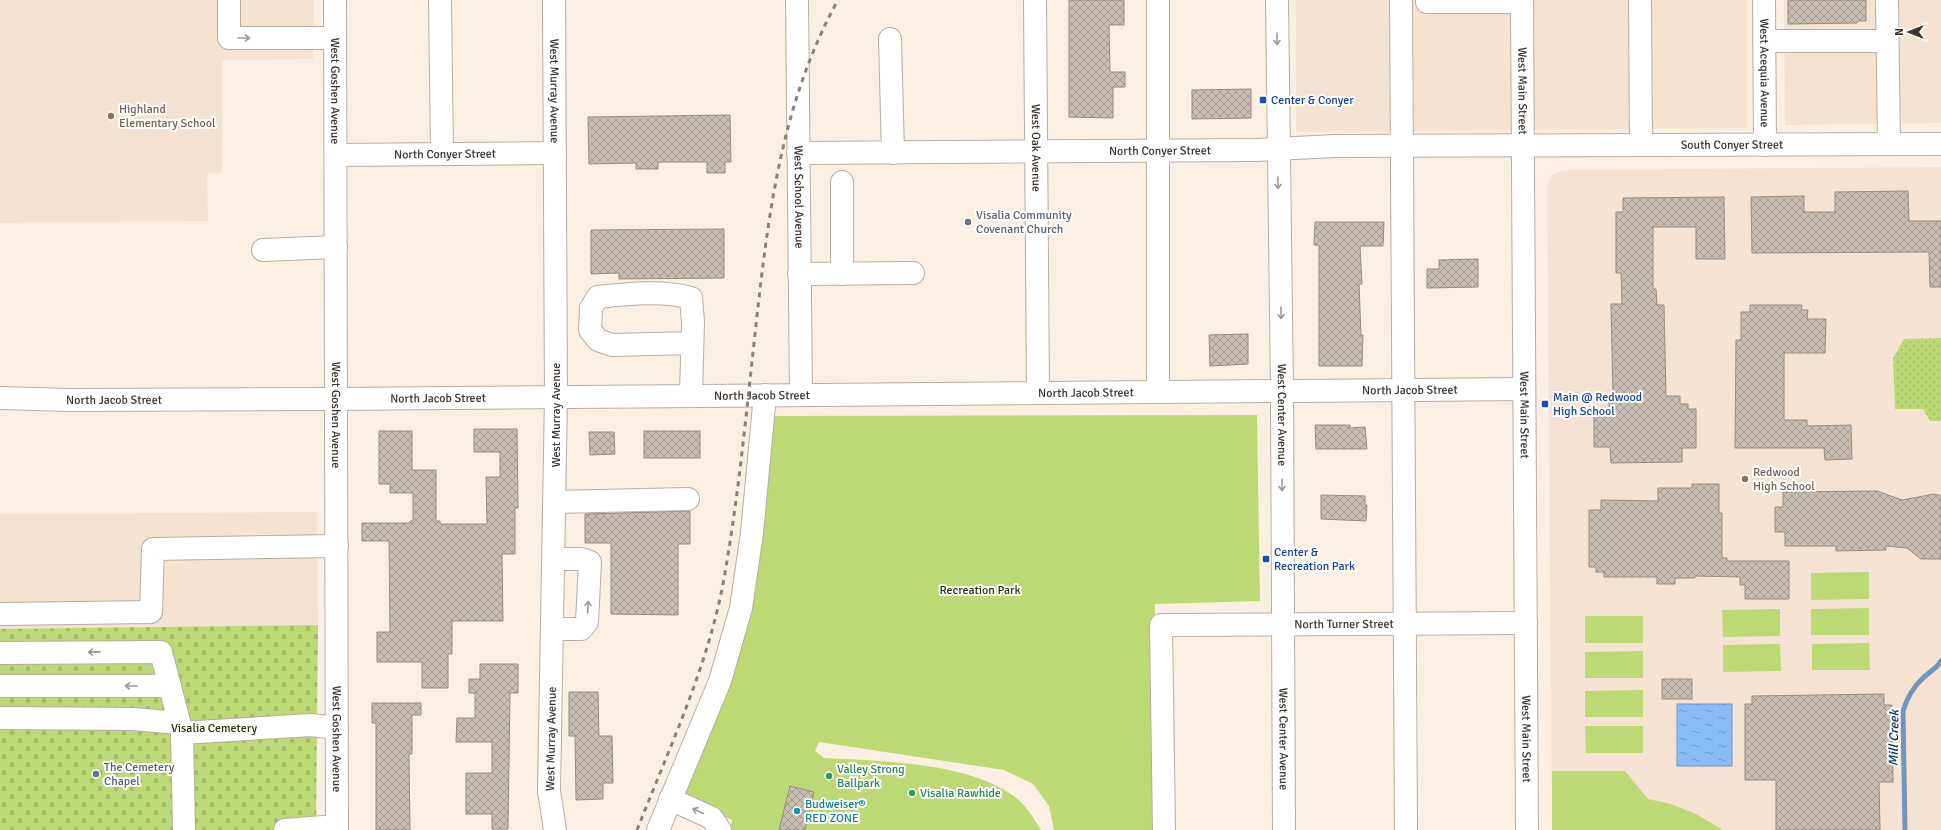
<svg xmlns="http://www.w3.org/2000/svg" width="1941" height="830" font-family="Signika,sans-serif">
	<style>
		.built { fill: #f4e3d2 }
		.grass { fill: url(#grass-dots) }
		.cemetery { fill: url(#cemetery-stones) }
		.green { fill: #bdd976 }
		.water { fill: url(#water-ripples); stroke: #7294bd }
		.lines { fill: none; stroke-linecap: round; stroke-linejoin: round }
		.stream { stroke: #7294bd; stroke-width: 5 }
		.building { fill: url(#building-cross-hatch); stroke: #968c81 }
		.minor-casing { stroke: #b8ada2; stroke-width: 24 }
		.major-casing { stroke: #b8ada2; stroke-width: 24 }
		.minor { stroke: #fff; stroke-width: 22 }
		.major { stroke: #fff; stroke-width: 22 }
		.rail { stroke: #88817a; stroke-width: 3; stroke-dasharray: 5 5; stroke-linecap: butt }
		.oneway { stroke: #9c9a98 }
		.transit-dot { fill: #1a4fb4; stroke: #fff; stroke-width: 1.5 }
		.education-dot { fill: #8d6e63; stroke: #fff; stroke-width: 1.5 }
		.worship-dot { fill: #6b7280; stroke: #fff; stroke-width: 1.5 }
		.leisure-dot { fill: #2e9e5b; stroke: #fff; stroke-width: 1.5 }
		.culture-dot { fill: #0f9aa8; stroke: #fff; stroke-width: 1.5 }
		.labels { text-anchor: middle; stroke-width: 4; stroke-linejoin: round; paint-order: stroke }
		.street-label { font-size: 12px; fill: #393530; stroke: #fff }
		.transit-label { font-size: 12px; fill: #164399; stroke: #fff; text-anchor: start }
		.education-label { font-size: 12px; fill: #785e54; stroke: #fff; text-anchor: start }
		.worship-label { font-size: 12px; fill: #5b616d; stroke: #fff; text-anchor: start }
		.park-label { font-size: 12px; fill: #283208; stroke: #fff }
		.leisure-label { font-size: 12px; fill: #27864d; stroke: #fff; text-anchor: start }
		.culture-label { font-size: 12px; fill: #0d838f; stroke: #fff; text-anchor: start }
		.water-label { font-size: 13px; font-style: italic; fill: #032f5e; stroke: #fff }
	</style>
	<defs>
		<pattern id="grass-dots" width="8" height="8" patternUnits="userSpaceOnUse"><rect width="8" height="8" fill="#bdd976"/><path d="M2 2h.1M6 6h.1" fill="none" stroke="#a3bb66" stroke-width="1.8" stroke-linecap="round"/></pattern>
		<pattern id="cemetery-stones" width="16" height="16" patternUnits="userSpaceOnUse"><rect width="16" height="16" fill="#bdd976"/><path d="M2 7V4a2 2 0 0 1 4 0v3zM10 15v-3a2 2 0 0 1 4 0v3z" fill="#a3bb66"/></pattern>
		<pattern id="water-ripples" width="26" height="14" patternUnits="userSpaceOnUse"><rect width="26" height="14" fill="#8abcf9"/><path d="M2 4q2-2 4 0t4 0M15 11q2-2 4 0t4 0" fill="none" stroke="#729aca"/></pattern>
		<pattern id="building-cross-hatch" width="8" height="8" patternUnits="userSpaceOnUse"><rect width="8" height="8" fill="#c8bdb3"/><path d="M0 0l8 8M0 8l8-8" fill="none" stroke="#a39a92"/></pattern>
	</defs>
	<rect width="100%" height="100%" fill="#fbefe4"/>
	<g class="built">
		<polygon points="0,0 314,0 313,59 222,60 222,173 207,174 208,221 0,223"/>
		<polygon points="1296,0 1747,0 1747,128 1296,132"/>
		<polygon points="1784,0 1941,0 1941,123 1785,125"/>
		<polygon points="1941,167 1941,830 1552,830 1547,187 1552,175 1563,170"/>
		<polygon points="317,512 318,625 0,629 0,514"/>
	</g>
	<polygon class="grass" points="1941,338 1941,421 1930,421 1923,409 1895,409 1893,358 1904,339"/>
	<polygon class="cemetery" points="318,625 316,830 0,830 0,629"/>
	<g class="green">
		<path d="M1257 415 1260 601 1155 604 1153 830H1054L1049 806 1033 784 1004 770 819 742 815 751 824 758C880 761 969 762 1015 797 1026 805 1034 819 1041 830H730L732 820 682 796 719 666 744 551 761 416Z"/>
		<polygon points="1869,572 1869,599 1811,600 1811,573"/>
		<polygon points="1869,608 1869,635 1811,635 1811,609"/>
		<polygon points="1780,609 1780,636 1723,637 1722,610"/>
		<rect x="1585" y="616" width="58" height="27"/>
		<polygon points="1869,643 1870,670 1812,670 1812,644"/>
		<polygon points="1780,644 1781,671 1723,672 1723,645"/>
		<polygon points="1643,651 1643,678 1585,678 1585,652"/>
		<polygon points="1643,690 1643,717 1585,717 1585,691"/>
		<polygon points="1585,726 1643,726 1643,753 1586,753"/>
		<polygon points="1552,771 1625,771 1648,799 1671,804 1696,814 1723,830 1552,830"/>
	</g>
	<rect class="water" x="1677" y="704" width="55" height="62"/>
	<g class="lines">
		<path class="stream" d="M1905 830 1903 711C1907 698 1912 688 1923 678 1929 672 1936 669 1941 661"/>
	</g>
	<g class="building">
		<polygon points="1069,0 1124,0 1124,25 1109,25 1110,72 1125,72 1125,87 1113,87 1113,118 1069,117"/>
		<polygon points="1788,0 1866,0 1866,21 1857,21 1857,23 1788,24"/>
		<polygon points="1251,89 1251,118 1192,119 1192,90"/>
		<polygon points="730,115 731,162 725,162 725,173 707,173 707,162 658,162 658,169 636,169 636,163 589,164 588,117"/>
		<polygon points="1908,191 1909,221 1941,221 1941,287 1930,287 1929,252 1752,253 1751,197 1804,196 1804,212 1835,212 1835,192"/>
		<polygon points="1724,197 1725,259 1696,259 1696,227 1653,227 1653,289 1656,289 1657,305 1664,305 1666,396 1680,396 1680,404 1688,404 1688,409 1696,409 1696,448 1682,448 1682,462 1611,463 1610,447 1594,447 1594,410 1609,410 1609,396 1613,396 1611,304 1622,304 1621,273 1616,273 1616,212 1623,212 1623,198"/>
		<polygon points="1315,222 1384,222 1383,246 1360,246 1362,284 1359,284 1361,335 1363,335 1362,366 1319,366 1319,245 1314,245"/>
		<polygon points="724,229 724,278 619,279 619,273 591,274 591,230"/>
		<polygon points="1478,259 1478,287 1427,288 1427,269 1439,269 1439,260"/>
		<polygon points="1750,305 1802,305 1801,310 1808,310 1807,319 1826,319 1825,353 1784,353 1784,420 1807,420 1807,426 1851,425 1852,459 1825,460 1824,448 1735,448 1736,340 1741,340 1741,312 1750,312"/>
		<polygon points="1248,334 1248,364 1210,366 1209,335"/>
		<polygon points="1315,425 1350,425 1350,428 1365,427 1367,449 1316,449"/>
		<polygon points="474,429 517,429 518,508 515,508 515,554 502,554 503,621 452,621 452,654 448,654 448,688 422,688 422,662 377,662 377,632 390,632 389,541 362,541 362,523 410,523 410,521 413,521 413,493 390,493 390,484 379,484 379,431 412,431 412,470 436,470 436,521 440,521 440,524 487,524 486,477 500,477 500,452 474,452"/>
		<rect x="644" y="431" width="56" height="27"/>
		<polygon points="589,432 614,432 615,454 590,455"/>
		<polygon points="1692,484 1719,484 1719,513 1722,513 1722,558 1727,558 1727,561 1789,561 1789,599 1745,599 1745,585 1740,585 1740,577 1695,576 1695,578 1675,578 1675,584 1657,584 1657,577 1604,577 1604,572 1596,572 1596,567 1589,567 1589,510 1601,510 1601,500 1658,501 1658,488 1692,488"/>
		<polygon points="1877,491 1902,500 1934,494 1941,496 1941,559 1921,559 1907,548 1886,546 1886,550 1836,551 1836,546 1785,546 1785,532 1775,532 1775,507 1783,507 1783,492"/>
		<polygon points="1321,495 1365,496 1365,505 1367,505 1366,521 1321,519"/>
		<polygon points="690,511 690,544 678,544 678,615 611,614 611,543 585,543 585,514"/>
		<polygon points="480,664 518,664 518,693 510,693 508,829 492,829 492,814 466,814 466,773 492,773 492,742 456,742 457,718 475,718 475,693 469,693 469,679 480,679"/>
		<rect x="1662" y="679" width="30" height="20"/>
		<polygon points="569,692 598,692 599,736 612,736 613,783 603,783 603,799 576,800 575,736 569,736"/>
		<polygon points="1884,694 1884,705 1892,705 1893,782 1879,782 1880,830 1776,830 1776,780 1745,780 1745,704 1752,704 1752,696"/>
		<polygon points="372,703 421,703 421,715 412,715 412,754 409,754 410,830 376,830 376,723 372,723"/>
		<polygon points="790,786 814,792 805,830 779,830"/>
	</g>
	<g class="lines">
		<g class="minor-casing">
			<g id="minor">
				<polyline points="229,0 229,38 335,38"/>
				<path id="s1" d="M335 0 337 830"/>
				<polyline points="440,0 442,154"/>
				<path id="s2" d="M797 0 801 395"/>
				<path id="s3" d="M1035 0 1038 393"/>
				<polyline points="1158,0 1158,392"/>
				<path id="s4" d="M1277 0 1282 391 1284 830"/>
				<polyline points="1401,0 1406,830"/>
				<path id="s5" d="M1522 0 1527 830"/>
				<polyline points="1640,0 1641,145"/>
				<path id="s6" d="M1764 0 1765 145"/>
				<polyline points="1887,0 1889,144"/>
				<polyline points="1427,2 1522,2"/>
				<polyline points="890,39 893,153"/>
				<polyline points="1764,41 1887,41"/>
				<path id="s7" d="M798 153 1256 150 1335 146 1941 144"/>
				<path id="s8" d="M336 155 555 153"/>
				<polyline points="842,182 842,274"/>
				<polyline points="263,250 336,247"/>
				<polyline points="799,274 913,273"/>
				<path d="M691 395 693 322 691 298C662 290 628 294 598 297L591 308 590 330 598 340 612 345 692 343"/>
				<path id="s9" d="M0 398 70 400 336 399 1524 389"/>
				<polyline points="555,502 688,499"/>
				<polyline points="0,614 151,612 153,549 337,546"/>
				<polyline points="553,629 581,629 587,622 590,562 581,559 554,559"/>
				<polyline points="0,653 161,652 182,733"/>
				<polyline points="0,686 170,686"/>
				<polyline points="0,718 133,719 179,723"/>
				<polyline points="670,799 712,818 720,830"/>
				<polyline points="184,830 182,733 311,725 337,728"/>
				<polyline points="285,830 337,826"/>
				<polyline points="658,830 720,681 741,608 752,533 765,395"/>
				<path id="s10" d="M1164 830 1161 625 1526 623"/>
			</g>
		</g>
		<g class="major-casing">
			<g id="major">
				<path id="s11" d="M554 0 556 397 549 791 555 830"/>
			</g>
		</g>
		<use href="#minor" class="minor"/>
		<use href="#major" class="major"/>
		<path class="rail" d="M637 830C670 746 710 662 725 573 740 486 748 395 758 307 770 200 785 96 838 0"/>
	</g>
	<defs><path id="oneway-shaft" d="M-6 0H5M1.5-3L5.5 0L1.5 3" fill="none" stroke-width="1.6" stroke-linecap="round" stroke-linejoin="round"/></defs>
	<g class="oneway">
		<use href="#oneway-shaft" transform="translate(244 38)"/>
		<use href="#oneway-shaft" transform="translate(1277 39) rotate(90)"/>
		<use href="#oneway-shaft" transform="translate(1278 183) rotate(89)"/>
		<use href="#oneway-shaft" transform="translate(1281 313) rotate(89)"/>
		<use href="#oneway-shaft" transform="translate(1282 485) rotate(90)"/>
		<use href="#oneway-shaft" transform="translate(588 607) rotate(-87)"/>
		<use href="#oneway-shaft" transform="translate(94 652) rotate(179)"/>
		<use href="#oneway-shaft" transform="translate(131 686) rotate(-180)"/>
		<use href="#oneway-shaft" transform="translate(698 811) rotate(-156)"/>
	</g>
	<g class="transit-dot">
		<rect x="1259" y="96" width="8" height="8" rx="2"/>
		<rect x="1541" y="400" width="8" height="8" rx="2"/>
		<rect x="1262" y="555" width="8" height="8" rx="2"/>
	</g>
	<g class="education-dot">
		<circle cx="111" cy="116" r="4"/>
		<circle cx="1745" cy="479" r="4"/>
	</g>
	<g class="worship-dot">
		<circle cx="968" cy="222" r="4"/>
		<circle cx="96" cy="774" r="4"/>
	</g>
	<g class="leisure-dot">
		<circle cx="829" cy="776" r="4"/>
		<circle cx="912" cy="793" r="4"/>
	</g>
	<circle class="culture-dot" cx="797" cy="811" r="4"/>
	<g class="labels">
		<g class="street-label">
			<text dy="4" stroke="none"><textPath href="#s6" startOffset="73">West Acequia Avenue</textPath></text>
			<text dy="4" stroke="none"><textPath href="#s1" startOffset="91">West Goshen Avenue</textPath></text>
			<text dy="4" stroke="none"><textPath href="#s11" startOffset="91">West Murray Avenue</textPath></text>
			<text dy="4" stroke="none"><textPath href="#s5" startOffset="91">West Main Street</textPath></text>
			<text dy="4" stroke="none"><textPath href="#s7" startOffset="934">South Conyer Street</textPath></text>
			<text dy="4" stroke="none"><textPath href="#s3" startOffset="148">West Oak Avenue</textPath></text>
			<text dy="4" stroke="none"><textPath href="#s7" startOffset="362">North Conyer Street</textPath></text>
			<text dy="4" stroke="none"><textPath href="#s8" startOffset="109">North Conyer Street</textPath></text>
			<text dy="4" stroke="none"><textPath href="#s2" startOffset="197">West School Avenue</textPath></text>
			<text dy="4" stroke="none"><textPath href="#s9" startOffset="1410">North Jacob Street</textPath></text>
			<text dy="4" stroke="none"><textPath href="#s9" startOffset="1086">North Jacob Street</textPath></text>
			<text dy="4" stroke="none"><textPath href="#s9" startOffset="762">North Jacob Street</textPath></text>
			<text dy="4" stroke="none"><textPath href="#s9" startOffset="438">North Jacob Street</textPath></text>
			<text dy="4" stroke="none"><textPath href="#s9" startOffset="114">North Jacob Street</textPath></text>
			<text dy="4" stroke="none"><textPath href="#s1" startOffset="415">West Goshen Avenue</textPath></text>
			<text transform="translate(556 415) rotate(-90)" y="4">West Murray Avenue</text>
			<text dy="4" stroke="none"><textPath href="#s4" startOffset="415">West Center Avenue</textPath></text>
			<text dy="4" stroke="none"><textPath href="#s5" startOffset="415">West Main Street</textPath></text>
			<text dy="4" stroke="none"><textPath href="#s10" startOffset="388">North Turner Street</textPath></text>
			<text dy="4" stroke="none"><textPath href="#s1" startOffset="739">West Goshen Avenue</textPath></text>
			<text transform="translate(551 739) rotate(-89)" y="4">West Murray Avenue</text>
			<text dy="4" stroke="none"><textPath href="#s4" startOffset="739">West Center Avenue</textPath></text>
			<text dy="4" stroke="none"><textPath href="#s5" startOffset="739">West Main Street</textPath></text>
		</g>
		<g class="transit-label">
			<text x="1271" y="104">Center &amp; Conyer</text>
			<text x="1553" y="401">Main @ Redwood<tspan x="1553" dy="14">High School</tspan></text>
			<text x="1274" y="556">Center &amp;<tspan x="1274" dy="14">Recreation Park</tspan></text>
		</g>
		<g class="education-label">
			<text x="119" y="113">Highland<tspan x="119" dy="14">Elementary School</tspan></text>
			<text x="1753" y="476">Redwood<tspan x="1753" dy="14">High School</tspan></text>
		</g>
		<g class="worship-label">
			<text x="976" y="219">Visalia Community<tspan x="976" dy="14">Covenant Church</tspan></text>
			<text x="104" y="771">The Cemetery<tspan x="104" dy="14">Chapel</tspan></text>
		</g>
		<g class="park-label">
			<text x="980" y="594">Recreation Park</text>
			<text x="214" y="732">Visalia Cemetery</text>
		</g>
		<g class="leisure-label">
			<text x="837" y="773">Valley Strong<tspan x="837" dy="14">Ballpark</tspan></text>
			<text x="920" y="797">Visalia Rawhide</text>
		</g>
		<g class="culture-label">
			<text x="805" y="808">Budweiser®<tspan x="805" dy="14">RED ZONE</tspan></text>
		</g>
		<g class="water-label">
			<text transform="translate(1893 738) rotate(-89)" y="5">Mill Creek</text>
		</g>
	</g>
	<g transform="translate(1909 32) rotate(270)" stroke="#ffffff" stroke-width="3" paint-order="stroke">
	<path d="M0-3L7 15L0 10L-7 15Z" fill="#393530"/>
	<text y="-6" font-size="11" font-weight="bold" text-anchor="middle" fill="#393530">N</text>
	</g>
</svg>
